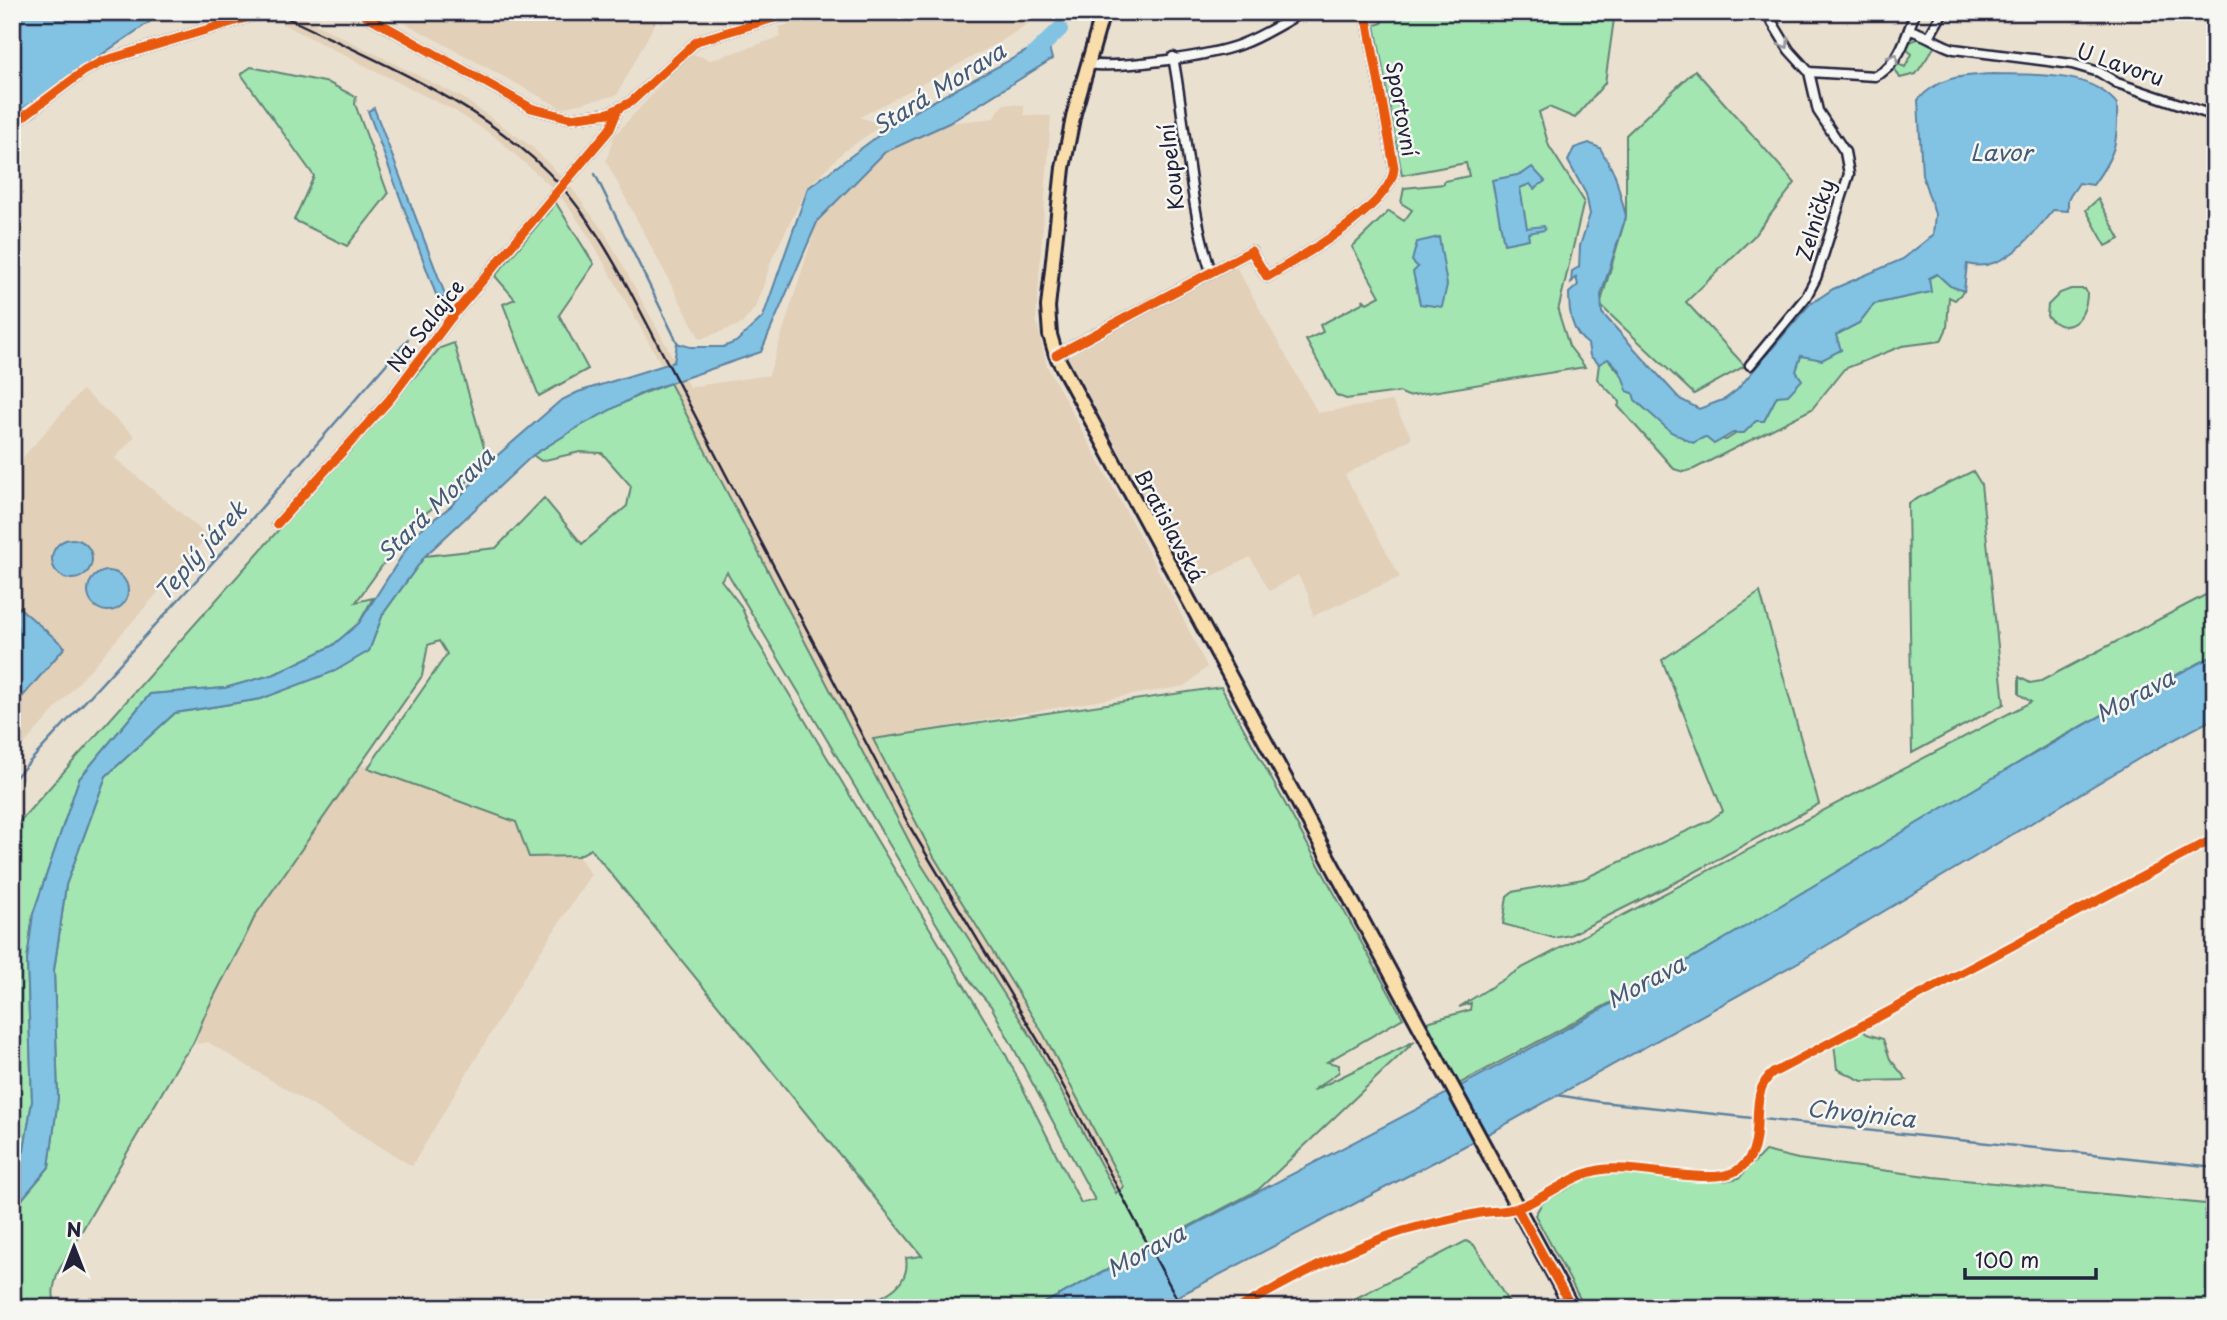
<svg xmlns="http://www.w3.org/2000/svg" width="2227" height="1320" font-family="'Playpen Sans',sans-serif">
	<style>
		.built { fill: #e2d0b8 }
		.green { fill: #a3e6b1; stroke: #628476; stroke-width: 2; fill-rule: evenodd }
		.water { fill: #82c2e3; stroke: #5c82a0; stroke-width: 2 }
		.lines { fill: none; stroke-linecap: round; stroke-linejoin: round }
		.stream { stroke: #5c82a0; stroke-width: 2.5 }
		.river { stroke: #82c2e3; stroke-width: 16 }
		.minor-casing { stroke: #22223b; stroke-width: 13 }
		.primary-casing { stroke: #22223b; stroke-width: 18 }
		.minor { stroke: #f6f6f2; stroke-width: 8 }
		.primary { stroke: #f9deab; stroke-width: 12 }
		.rail { stroke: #22223b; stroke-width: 2.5 }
		.cycleway-casing { stroke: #f6f6f2; stroke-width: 13 }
		.cycleway { stroke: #e8590c; stroke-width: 9 }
		.oneway { stroke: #9797a0 }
		.labels { text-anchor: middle; stroke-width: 5; stroke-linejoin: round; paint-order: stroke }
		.street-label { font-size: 21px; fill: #22223b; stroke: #f6f6f2 }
		.water-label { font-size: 23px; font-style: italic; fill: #445a76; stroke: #f6f6f2 }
	</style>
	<rect width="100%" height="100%" fill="#eae0d0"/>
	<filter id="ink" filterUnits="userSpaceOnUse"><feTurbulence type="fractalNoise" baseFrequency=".0143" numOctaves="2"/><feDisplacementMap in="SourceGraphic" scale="14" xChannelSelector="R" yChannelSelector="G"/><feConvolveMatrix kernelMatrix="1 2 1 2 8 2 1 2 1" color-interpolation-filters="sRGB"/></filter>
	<g filter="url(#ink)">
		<g class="built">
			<polygon points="259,12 292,12 463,98 532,147 567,182 606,235 689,387 769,375 818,220 885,152 949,123 994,118 1003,104 1024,105 1024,115 1051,116 1036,320 1047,366 1170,592 1207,667 1185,686 873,739 934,857 1062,1068 1124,1188 1158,1277 1034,1041 921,864 661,364 593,243 574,214 556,191 494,136 455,111"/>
			<polygon points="385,12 661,12 617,95 561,108"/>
			<polygon points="831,12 1045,12 1000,42 860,117 882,125 843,152 808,187 773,256 757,305 742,324 700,339 606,161 614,136 690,53 711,60 781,37 779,27"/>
			<polygon points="1235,265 1318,413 1392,401 1412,438 1345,475 1400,577 1313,616 1309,596 1298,575 1270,591 1250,557 1193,586 1068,357"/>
			<polygon points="82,390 135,436 115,458 208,536 12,758 12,470"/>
			<polygon points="359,764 516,822 529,857 578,856 591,874 526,974 412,1166 208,1042 196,1044 204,1017 238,955 255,916"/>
		</g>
		<g class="green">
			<polygon points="1381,12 1615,12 1605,83 1575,118 1549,107 1539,112 1549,146 1584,201 1558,311 1569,346 1585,367 1408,396 1399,392 1346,399 1336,395 1306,340 1323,332 1320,325 1364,302 1363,299 1367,303 1380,296 1352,247 1389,211 1404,221 1412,210 1401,203 1404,188 1444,184 1444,181 1469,176 1466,163 1402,175 1375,25 1382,23"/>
			<polygon points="1923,37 1935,46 1916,74 1900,78 1894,67 1898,64 1905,67 1912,54 1906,49 1907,43"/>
			<polygon points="251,67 329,83 356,97 355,104 388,194 347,246 294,220 314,176 241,74"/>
			<polygon points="1695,70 1795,183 1753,237 1686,302 1745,366 1694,394 1600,305 1626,216 1626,135"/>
			<polygon points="2098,199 2120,239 2106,246 2086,210"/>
			<polygon points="556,203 594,264 559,315 588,369 539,396 503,304 515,299 495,276"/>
			<path d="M1937 274 1950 286 1964 291 1955 300 1949 297 1947 328 1941 341 1902 346 1844 369 1812 409 1694 469 1684 472 1674 469 1618 406 1620 402 1597 379 1599 364 1608 359 1624 378 1627 390 1633 393C1639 417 1703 436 1726 440L1756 421H1764L1777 396 1796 371 1801 356 1841 350 1835 335 1859 323 1874 304 1930 292 1929 278Z"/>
			<path d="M2071 289H2085L2087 293C2087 318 2068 339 2047 316L2048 305 2060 293Z"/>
			<polygon points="454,343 489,465 413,523 356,602 373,598 359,623 332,646 275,674 225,688 150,694 79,779 33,914 27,960 32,1101 24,1151 12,1167 12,830 440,348"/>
			<path d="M670 383 921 864 1034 1041 1116 1193 1124 1187 1044 1035 934 857 873 739 1221 687 1403 1018 1327 1062 1339 1065V1072L1312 1091 1415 1041 1258 1190 1035 1308H859C881 1297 911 1288 906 1258L922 1256 591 849 578 856 529 857 516 822 368 768 447 654 439 641 428 645 422 676 255 916C240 950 221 981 205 1015 197 1032 196 1044 182 1058L58 1272C54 1284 50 1297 58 1308H12V1211L49 1167 58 1098 54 970 59 936 66 885 106 776 175 713 261 699 369 651 383 614 425 556 496 548 544 498 582 544 627 506 631 486 602 453 580 452 541 461 533 455C577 427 621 400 670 383ZM727 572 973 985 991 1006 1095 1200 1081 1203 1006 1055 753 634 741 606 721 580Z"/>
			<polygon points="1973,471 1981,484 2004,704 1912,753 1908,503"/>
			<polygon points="2215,590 2215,655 2054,741 1851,866 1662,975 1459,1084 1427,1022 1470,1010 1471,1003 1459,1007 1520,969 2031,702 2019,694 2019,677 2030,683 2041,681"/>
			<polygon points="1760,592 1819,804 1682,879 1570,935 1554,938 1503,924 1507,896 1512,892 1583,879 1709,821 1723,811 1662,660"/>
			<polygon points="1861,1029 1867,1034 1883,1039 1890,1059 1907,1080 1862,1081 1837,1069 1834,1044"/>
			<polygon points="1765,1151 1798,1159 1934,1177 2215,1205 2215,1308 1585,1308 1535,1215 1542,1203 1587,1178 1604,1173 1724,1181 1739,1178"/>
			<polygon points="1466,1241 1474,1245 1512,1308 1337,1308"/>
		</g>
		<g class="water">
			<polygon points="12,12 164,12 12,116"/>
			<polygon points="1047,40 1052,59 949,123 885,152 818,220 761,352 644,392 580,426 533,455 425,556 383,614 369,651 335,671 261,699 175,713 106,776 66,885 59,936 54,970 58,1098 49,1167 12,1211 12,1167 24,1151 32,1101 27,960 33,914 79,779 150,694 225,688 275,674 332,646 359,623 417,532 450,507 499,454 560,401 578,392 674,362 677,343 690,347 723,347 736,342 763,317 808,188 902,118"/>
			<path d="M1992 74C2032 75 2090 70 2117 104 2118 143 2116 153 2093 185L2079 183 2068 199V211L2053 210C2033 235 2003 274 1967 264L1964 291 1950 286 1937 274 1929 278 1931 292 1874 304 1859 323 1836 335 1841 350 1822 360 1801 356 1796 371 1802 380 1788 395 1777 396 1764 421H1756L1744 433H1733L1714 444 1705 437 1693 443 1671 432 1635 400 1633 393 1627 391C1624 379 1618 365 1608 359L1599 364 1590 356 1588 344C1571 332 1569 312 1569 293L1578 285 1576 277 1571 283 1572 271 1579 267 1580 246 1590 214 1586 194 1568 161 1574 148 1589 143 1600 148 1615 175 1626 216 1601 295 1602 313 1680 399 1699 409 1725 399 1737 390 1809 305 1833 289 1903 259 1933 235 1935 214 1922 175 1918 100C1939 76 1962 76 1992 74Z"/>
			<polygon points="374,108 446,297 438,300 368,111"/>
			<polygon points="1532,167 1545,181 1534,189 1530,184 1520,188 1527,228 1544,226 1545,230 1528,233 1529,239 1504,244 1492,180 1522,174"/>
			<polygon points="1439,237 1447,285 1442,307 1420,304 1413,272 1418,267 1412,261 1417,242"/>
			<circle cx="72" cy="559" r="20"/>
			<circle cx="108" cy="591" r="20"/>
			<polygon points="14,603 65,647 23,696 12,687"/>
			<path d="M2215 655V718L2145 755 1804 959 1497 1129 1156 1308H1035C1245 1197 1458 1092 1664 974 1848 869 2025 751 2215 655Z"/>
		</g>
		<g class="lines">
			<g class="stream">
				<polyline points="595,174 678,344"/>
				<polyline points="12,781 236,537 408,339"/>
				<polyline points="1557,1095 1601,1102 2215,1167"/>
			</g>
			<polyline class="river" points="1034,54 1060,29"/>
			<g class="minor-casing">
				<g id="minor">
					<polyline points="360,12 531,108 570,118 609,113 631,102 697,41 794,12"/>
					<path d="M1766 12 1789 50 1809 72 1875 76C1899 66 1907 35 1915 12"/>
					<path d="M1909 30C1927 34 1937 44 1954 49L2072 64 2099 72 2117 83 2215 116"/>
					<polyline points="1930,35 1943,12"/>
					<path d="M1173 57C1187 130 1188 200 1211 272"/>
					<path d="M1088 64C1120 69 1209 56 1239 45 1261 37 1282 24 1302 12"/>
					<polyline points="12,125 84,71 103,61 265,12"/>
					<path d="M1056 355 1251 251 1267 277C1297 259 1395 205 1394 167L1368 24 1362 12"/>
					<polyline points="1750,365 1806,297 1816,278 1849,174 1845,152 1818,111 1809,72"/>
					<polyline points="277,524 390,399 450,319 610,129 618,109"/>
				</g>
			</g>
			<g class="primary-casing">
				<polyline id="primary" points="1103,12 1074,113 1063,168 1048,307 1050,335 1056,355 1572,1308"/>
			</g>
			<use href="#minor" class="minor"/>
			<use href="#primary" class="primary"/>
			<path class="rail" d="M275 12C373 60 488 104 561 186 589 218 609 253 629 289L910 827 1045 1052 1182 1308"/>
			<g class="cycleway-casing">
				<g id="cycleway">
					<polyline points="360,12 531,108 570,118 609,113 631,102 697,41 794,12"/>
					<polyline points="12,125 84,71 103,61 265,12"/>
					<path d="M1056 355 1251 251 1267 277C1297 259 1395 205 1394 167L1368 24 1362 12"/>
					<polyline points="277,524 390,399 450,319 610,129 618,109"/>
					<polyline points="1517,1208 1572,1308"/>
					<path d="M1239 1308C1291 1279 1346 1249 1403 1231 1428 1224 1455 1218 1480 1213 1493 1211 1505 1212 1517 1208 1546 1199 1568 1176 1599 1170 1634 1163 1709 1187 1736 1171 1774 1149 1742 1096 1773 1073L2215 838"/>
				</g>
			</g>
			<use href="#cycleway" class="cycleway"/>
		</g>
		<defs><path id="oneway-chevron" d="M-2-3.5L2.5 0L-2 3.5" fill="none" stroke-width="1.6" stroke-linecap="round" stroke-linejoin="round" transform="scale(1.75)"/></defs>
		<g class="oneway">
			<use href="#oneway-chevron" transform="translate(1785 44) rotate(57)"/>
			<use href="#oneway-chevron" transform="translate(1894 58) rotate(-57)"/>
		</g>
	</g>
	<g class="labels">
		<g class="street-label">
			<text transform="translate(2120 65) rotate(19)" y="7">U Lavoru</text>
			<text transform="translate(1401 109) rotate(80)" y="7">Sportovní</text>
			<text transform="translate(1172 167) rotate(-97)" y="7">Koupelní</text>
			<text transform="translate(1816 220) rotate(-73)" y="7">Zelničky</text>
			<text transform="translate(426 326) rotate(-52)" y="7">Na Salajce</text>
			<text transform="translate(1169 526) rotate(62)" y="7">Bratislavská</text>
		</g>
		<g class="water-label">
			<text transform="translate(939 89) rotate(-32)" y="8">Stará Morava</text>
			<text x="2001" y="161">Lavor</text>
			<text transform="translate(436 505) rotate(-44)" y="8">Stará Morava</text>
			<text transform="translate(201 551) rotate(-48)" y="8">Teplý járek</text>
			<text transform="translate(2135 696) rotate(-28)" y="8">Morava</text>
			<text transform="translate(1646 982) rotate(-28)" y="8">Morava</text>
			<text transform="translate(1861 1114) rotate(6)" y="8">Chvojnica</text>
			<text transform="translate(1146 1251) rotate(-28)" y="8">Morava</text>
		</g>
	</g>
	<rect width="2227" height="1320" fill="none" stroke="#f6f6f2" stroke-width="42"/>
	<rect x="21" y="21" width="2185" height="1278" fill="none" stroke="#22223b" stroke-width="2.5" filter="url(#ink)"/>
	<g transform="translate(74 1247)" stroke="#f6f6f2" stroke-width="5" paint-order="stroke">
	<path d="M0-5L12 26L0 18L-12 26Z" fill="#22223b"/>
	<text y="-10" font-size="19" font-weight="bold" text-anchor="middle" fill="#22223b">N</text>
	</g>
	<path d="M1965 1268v10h131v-10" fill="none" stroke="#22223b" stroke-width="3.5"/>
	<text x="1975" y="1268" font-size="21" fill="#22223b" stroke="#f6f6f2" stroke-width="5" paint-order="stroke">100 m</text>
</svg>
